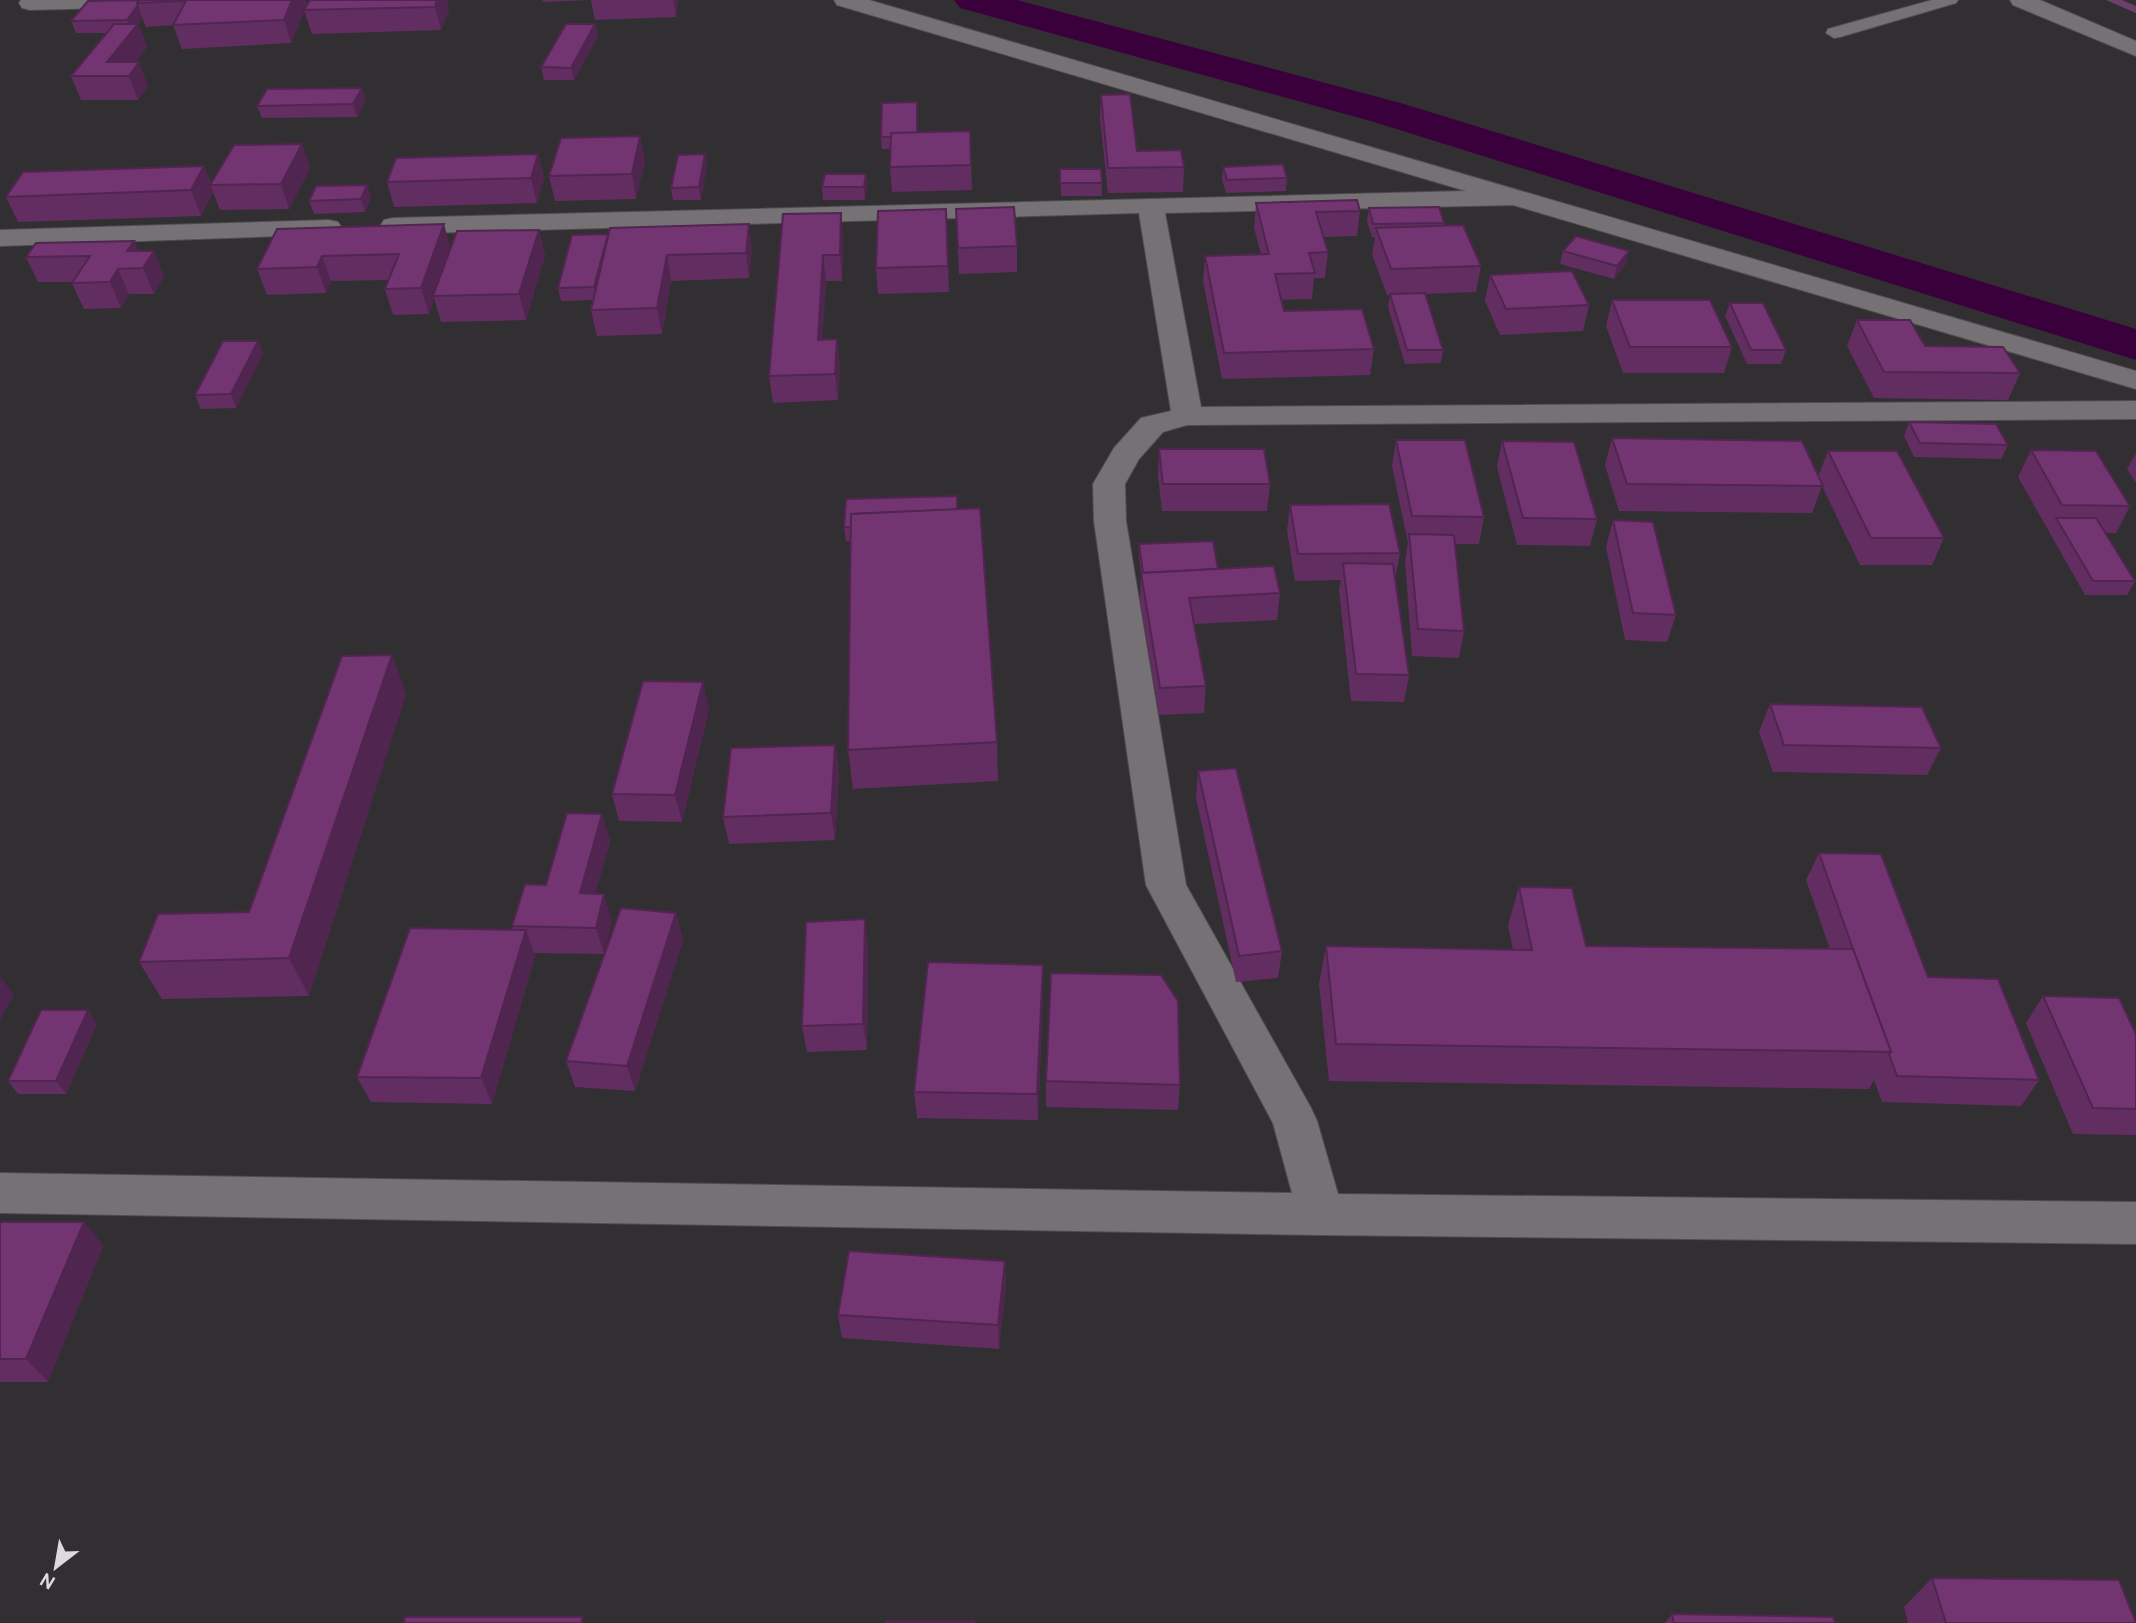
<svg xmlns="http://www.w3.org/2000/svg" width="2136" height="1623" font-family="Overpass,sans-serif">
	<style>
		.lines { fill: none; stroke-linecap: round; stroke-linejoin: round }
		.stream { fill: #6b416b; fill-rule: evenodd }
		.canal { fill: #3a003b; fill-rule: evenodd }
		.lane-casing { stroke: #504e50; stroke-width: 2 }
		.street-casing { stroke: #504e50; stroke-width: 2 }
		.secondary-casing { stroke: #504e50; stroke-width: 2 }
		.lane { fill: #757175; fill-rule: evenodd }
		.street { fill: #757175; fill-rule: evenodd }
		.secondary { fill: #757175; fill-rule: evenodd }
		.wall { fill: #622e61 }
		.shaded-wall { fill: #50254f }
		.building { fill: #723571; stroke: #50254f; stroke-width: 2 }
	</style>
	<rect width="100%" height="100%" fill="#322f32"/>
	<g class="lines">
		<polygon class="stream" points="2106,0 2122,0 2136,6 2136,13"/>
		<polygon class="canal" points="954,0 1017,0 1404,104 2136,329 2136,360 1374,122 960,8"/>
		<g class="lane-casing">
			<polygon id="lane" points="1932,0 1958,0 1956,3 1840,37 1834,38 1826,33 1828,29"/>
		</g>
		<g class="street-casing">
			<g id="street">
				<polygon points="21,0 151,0 148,5 140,7 30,10 22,8 19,3"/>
				<polygon points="834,0 869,0 2136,371 2136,389 1513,205 1165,213 1201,407 2136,401 2136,419 1187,425 1163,432 1139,459 1125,484 1126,521 1186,885 1311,1108 1317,1121 1338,1194 2136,1202 2136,1244 1321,1235 0,1213 0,1173 1292,1193 1273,1123 1146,885 1094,521 1093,484 1114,448 1141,418 1171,411 1139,213 393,234 384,232 380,226 384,220 393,218 1466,191 837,5"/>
				<polygon points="329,220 338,222 342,228 338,234 0,246 0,230"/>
			</g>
		</g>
		<g class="secondary-casing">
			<polygon id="secondary" points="2010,0 2040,0 2136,41 2136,56 2013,5"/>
		</g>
		<use href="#lane" class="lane"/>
		<use href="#street" class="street"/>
		<use href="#secondary" class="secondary"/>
	</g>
	<g class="wall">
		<polygon points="125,0 307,4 291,43 182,49 173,25 146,27 142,17 138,24 147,47 135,62 148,86 138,100 81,100 71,76 107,33 76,33 71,21"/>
		<polygon points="447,0 449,9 441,30 312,34 304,10"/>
		<polygon points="542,0 590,0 543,2"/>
		<polygon points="591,0 678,0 676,17 595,20"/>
		<polygon points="595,24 598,36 574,80 544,80 541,67"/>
		<polygon points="1101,95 1137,151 1184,167 1183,192 1108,193 1100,119"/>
		<polygon points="366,100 357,117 262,118 257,106"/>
		<polygon points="917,102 918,133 970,131 972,190 892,192 890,167 890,149 882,149 881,137"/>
		<polygon points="640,136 645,161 636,199 555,201 549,176"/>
		<polygon points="302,144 310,168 289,209 220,210 213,192 201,216 18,222 6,197 204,166 211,184"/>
		<polygon points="538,154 544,178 537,203 394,207 387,182"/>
		<polygon points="705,154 707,167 701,200 673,200 671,188"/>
		<polygon points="1223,167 1287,178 1286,191 1226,193 1222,179"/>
		<polygon points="1060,169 1101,169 1102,196 1061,196"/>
		<polygon points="866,174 867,187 865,200 823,200 822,187"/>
		<polygon points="367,185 371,198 365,212 314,214 309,201"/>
		<polygon points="1256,203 1360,211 1357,236 1324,237 1328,252 1325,278 1314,278 1312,299 1281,300 1284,311 1374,349 1370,375 1222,379 1203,281 1205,256 1261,254 1254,228"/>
		<polygon points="1369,208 1444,223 1444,226 1481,266 1476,292 1425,294 1443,350 1441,363 1405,364 1388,307 1390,295 1387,295 1372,254 1375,237 1372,237 1367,221"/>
		<polygon points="946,209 949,292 878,294 876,268"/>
		<polygon points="956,209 1017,246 1017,272 959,274"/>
		<polygon points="841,213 843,238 842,281 826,281 822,340 840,365 838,400 773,403 769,376"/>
		<polygon points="277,229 451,249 539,230 545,255 526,320 441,322 434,298 429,314 393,315 385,289 389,280 331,281 326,293 267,295 257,269"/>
		<polygon points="608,234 752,249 749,278 671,281 662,334 597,336 591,310 593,300 561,301 558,288"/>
		<polygon points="134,241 138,251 164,276 154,294 129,294 121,308 84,309 72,283 73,282 38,282 26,257"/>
		<polygon points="1563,251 1626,264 1614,279 1560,264"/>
		<polygon points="1490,275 1589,305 1583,331 1500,335 1485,301"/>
		<polygon points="1612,300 1732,347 1724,373 1623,373 1606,326"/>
		<polygon points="1730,303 1786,350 1781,364 1747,364 1725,316"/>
		<polygon points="1857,320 1925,346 2020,373 2008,400 1874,398 1847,346"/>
		<polygon points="258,341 263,354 236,408 201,409 195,395"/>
		<polygon points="1909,422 2008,445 2001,459 1914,457 1904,436"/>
		<polygon points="1612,438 1818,477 1828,451 1944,538 1932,565 1860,565 1822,486 1812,513 1619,511 1605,465"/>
		<polygon points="1396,440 1484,517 1479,544 1455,544 1464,631 1459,658 1412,656 1405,560 1408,543 1392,466"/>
		<polygon points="1502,441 1597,519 1590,546 1517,545 1497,467"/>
		<polygon points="1159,449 1270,484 1267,511 1162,511 1158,476"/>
		<polygon points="2031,450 2130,506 2116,533 2105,533 2135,581 2127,595 2085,595 2018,477"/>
		<polygon points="2136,453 2136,483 2127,469"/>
		<polygon points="1290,505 1400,553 1395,579 1409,675 1404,702 1351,701 1339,590 1341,580 1295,581 1287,531"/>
		<polygon points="958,509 997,742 998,781 853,789 848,750 851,541 846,541 844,527"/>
		<polygon points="1613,520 1676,615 1667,642 1625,640 1606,547"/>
		<polygon points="1139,544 1218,569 1280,593 1277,620 1194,624 1206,686 1204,713 1159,715 1140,600 1141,573 1139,557"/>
		<polygon points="392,655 406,694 309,996 162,999 139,962 249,912"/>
		<polygon points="1770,704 1941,748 1927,775 1773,772 1759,732"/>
		<polygon points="709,709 682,822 619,821 612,794"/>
		<polygon points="835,745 839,772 835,840 729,844 723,817"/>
		<polygon points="1198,771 1282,951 1278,978 1236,982 1196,798"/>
		<polygon points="602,814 610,841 595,894 612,921 604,954 534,953 535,956 492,1104 371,1102 357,1077 513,930 512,926"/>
		<polygon points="1819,853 1928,977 2039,1080 2021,1106 1882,1102 1874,1080 1869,1089 1329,1081 1319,984 1326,946 1513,950 1508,925 1519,887 1586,946 1830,949 1806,880"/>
		<polygon points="676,913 683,940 635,1091 575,1087 566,1061"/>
		<polygon points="868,946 867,1050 807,1052 802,1026"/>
		<polygon points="1043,991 1038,1120 917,1118 914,1092"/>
		<polygon points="2043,996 2136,1034 2136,1135 2073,1134 2026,1023"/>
		<polygon points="97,1024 66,1094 18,1094 8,1081"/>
		<polygon points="1046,1081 1180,1085 1178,1110 1046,1107"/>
		<polygon points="0,1222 84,1222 103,1246 48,1382 0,1382"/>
		<polygon points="1005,1261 1006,1285 999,1349 842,1338 838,1315"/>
		<polygon points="1932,1578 2136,1623 1908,1623 1904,1607"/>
		<polygon points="1672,1614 1835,1623 1665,1623"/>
	</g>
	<g class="shaded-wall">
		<polygon points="292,0 305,0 307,4 291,43 284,20"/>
		<polygon points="437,0 447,0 449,9 441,30 435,7"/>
		<polygon points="673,0 678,0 676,17"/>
		<polygon points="138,5 142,17 135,27 138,24 147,47 125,76 107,62 132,32 127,20"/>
		<polygon points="595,24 598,36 574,80 571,68"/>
		<polygon points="139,62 148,86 138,100 129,76"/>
		<polygon points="362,88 366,100 357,117 353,104"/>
		<polygon points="640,136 645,161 636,199 632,174"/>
		<polygon points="302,144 310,168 289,209 281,184"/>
		<polygon points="538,154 544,178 537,203 531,178"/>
		<polygon points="705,154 707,167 701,200 699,187"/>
		<polygon points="204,166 213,192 201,216 191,190"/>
		<polygon points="866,174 867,187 865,200 864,187"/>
		<polygon points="367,185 371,198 365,212 361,199"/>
		<polygon points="946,209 948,234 949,292 948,266"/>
		<polygon points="841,213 843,238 842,281 840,255"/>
		<polygon points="444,224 451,250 433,296 434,298 429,314 421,288"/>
		<polygon points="749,224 752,249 749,278 746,253"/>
		<polygon points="539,230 545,255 526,320 519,294"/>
		<polygon points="608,234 597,300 594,287"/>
		<polygon points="134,241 145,266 154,251 164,276 154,294 143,268 127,251"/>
		<polygon points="1629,251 1626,264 1614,279 1617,266"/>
		<polygon points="667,255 671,281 662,334 657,308"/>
		<polygon points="823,255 826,281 821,366 818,340"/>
		<polygon points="322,256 331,281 326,293 317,267"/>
		<polygon points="118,269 129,294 121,308 110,282"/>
		<polygon points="837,339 840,365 838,400 835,374"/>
		<polygon points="258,341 263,354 236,408 231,394"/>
		<polygon points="392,655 406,694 309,996 289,958"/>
		<polygon points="703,682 709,709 682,822 675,795"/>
		<polygon points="835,745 839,772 835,840 831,813"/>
		<polygon points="602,814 610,841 588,920 580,893"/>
		<polygon points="604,894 612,921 604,954 596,928"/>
		<polygon points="676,913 683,940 635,1091 627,1066"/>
		<polygon points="865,919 868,946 867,1050 863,1024"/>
		<polygon points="526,930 535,956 492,1104 481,1078"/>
		<polygon points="1043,965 1043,991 1038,1120 1037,1094"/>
		<polygon points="0,976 14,995 0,1020"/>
		<polygon points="88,1010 97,1024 66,1094 56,1081"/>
		<polygon points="84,1222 103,1246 48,1382 26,1359"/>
		<polygon points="1005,1261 1006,1285 999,1349 998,1325"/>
	</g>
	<g class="building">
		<polygon points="139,0 292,0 284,20 173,25 186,1 137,3"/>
		<polygon points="139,0 137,3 138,5 127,20 71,21 88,1"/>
		<polygon points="310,0 437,0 435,7 304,10"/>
		<polygon points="114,24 138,24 107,62 139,62 129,76 71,76"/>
		<polygon points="566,24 595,24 571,68 541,67"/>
		<polygon points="362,88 353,104 257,106 267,89"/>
		<polygon points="1130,94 1137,151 1181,150 1184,167 1108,168 1101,95"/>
		<polygon points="917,102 917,133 891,133 891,137 881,137 882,103"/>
		<polygon points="970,131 971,165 890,167 891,133"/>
		<polygon points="640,136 632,174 549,176 561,138"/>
		<polygon points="302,144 281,184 210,185 234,145"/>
		<polygon points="538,154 531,178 387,182 396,158"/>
		<polygon points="705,154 699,187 671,188 678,155"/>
		<polygon points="1283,164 1287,178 1227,180 1223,167"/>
		<polygon points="204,166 191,190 6,197 23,172"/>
		<polygon points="1060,169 1101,169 1102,183 1060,183"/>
		<polygon points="825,174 866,174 864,187 822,187"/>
		<polygon points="367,185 361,199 309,201 316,186"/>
		<polygon points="1357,200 1360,211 1316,212 1328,252 1309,253 1315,273 1275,274 1284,311 1362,309 1374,349 1224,353 1205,256 1269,254 1256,203"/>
		<polygon points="1014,207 1017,246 958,248 956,209"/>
		<polygon points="1439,207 1444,223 1373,224 1369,208"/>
		<polygon points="946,209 948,266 876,268 878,211"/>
		<polygon points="841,213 840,255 823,255 818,340 837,339 835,374 769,376 783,214"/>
		<polygon points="444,224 421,288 385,289 399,254 322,256 317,267 257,269 277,229"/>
		<polygon points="749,224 746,253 667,255 657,308 591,310 610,228"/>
		<polygon points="1463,225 1481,266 1391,269 1376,228"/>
		<polygon points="539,230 519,294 433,296 457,231"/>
		<polygon points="608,234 594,287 558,288 572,235"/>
		<polygon points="1576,236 1629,251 1617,266 1563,251"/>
		<polygon points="134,241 127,251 154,251 143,268 118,269 110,282 72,283 90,256 26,257 36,243"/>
		<polygon points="1572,271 1589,305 1506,309 1490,275"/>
		<polygon points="1425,293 1443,350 1407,350 1390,294"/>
		<polygon points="1612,300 1710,300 1732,347 1630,347"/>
		<polygon points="1730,303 1763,303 1786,350 1751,350"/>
		<polygon points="1857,320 1910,320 1925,346 2003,347 2020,373 1884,372"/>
		<polygon points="223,341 258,341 231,394 195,395"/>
		<polygon points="1909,422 1996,424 2008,445 1920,443"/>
		<polygon points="1612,438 1802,441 1823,486 1627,484"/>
		<polygon points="1396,440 1465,440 1484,517 1412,516"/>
		<polygon points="1502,441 1574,442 1597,519 1523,518"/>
		<polygon points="1159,449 1264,449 1270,484 1163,484"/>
		<polygon points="2031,450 2096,451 2130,506 2062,505"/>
		<polygon points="1828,451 1897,451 1944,538 1871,538"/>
		<polygon points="957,496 957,510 851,514 851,527 844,527 846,499"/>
		<polygon points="1389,504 1400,553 1298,554 1290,505"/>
		<polygon points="980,508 997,742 848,750 851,514"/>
		<polygon points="2056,518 2096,518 2135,581 2093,581"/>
		<polygon points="1613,520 1653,522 1676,615 1633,613"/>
		<polygon points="1409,534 1454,535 1464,631 1418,629"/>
		<polygon points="1213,541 1218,569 1143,573 1139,544"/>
		<polygon points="1343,563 1393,564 1409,675 1356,674"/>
		<polygon points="1274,566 1280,593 1189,598 1206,686 1160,688 1141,573"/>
		<polygon points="392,655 289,958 139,962 158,914 249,912 342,656"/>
		<polygon points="643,681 703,682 675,795 612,794"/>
		<polygon points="1770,704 1922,707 1941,748 1784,745"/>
		<polygon points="835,745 831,813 723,817 731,748"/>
		<polygon points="1236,768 1282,951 1239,956 1198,771"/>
		<polygon points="567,813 602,814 580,893 604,894 596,928 512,926 525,884 546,885"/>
		<polygon points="1819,853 1881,854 1928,977 1998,979 2039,1080 1897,1076 1889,1054 1891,1052 1853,949"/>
		<polygon points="1519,887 1572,888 1586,946 1853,949 1891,1052 1336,1044 1326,946 1532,950"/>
		<polygon points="621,908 676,913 627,1066 566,1061"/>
		<polygon points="865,919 863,1024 802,1026 806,922"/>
		<polygon points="410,928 526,930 481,1078 357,1077"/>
		<polygon points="928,962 1043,965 1037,1094 914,1092"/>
		<polygon points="1051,973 1161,975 1178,1001 1180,1085 1046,1081"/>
		<polygon points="2043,996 2119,998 2136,1034 2136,1109 2093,1108"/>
		<polygon points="41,1010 88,1010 56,1081 8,1081"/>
		<polygon points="0,1222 84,1222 26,1359 0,1359"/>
		<polygon points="849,1251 1005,1261 998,1325 838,1315"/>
		<polygon points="1932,1578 2119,1580 2136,1623 1946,1623"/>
		<polygon points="1672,1614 1833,1617 1835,1623 1674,1623"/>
		<polygon points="405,1617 583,1617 581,1623 404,1623"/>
		<rect x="886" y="1621" width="88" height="2"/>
	</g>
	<g transform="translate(56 1567) rotate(211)" stroke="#322f32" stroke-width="5" paint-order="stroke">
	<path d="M0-5L12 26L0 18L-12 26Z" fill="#dcdadc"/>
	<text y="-10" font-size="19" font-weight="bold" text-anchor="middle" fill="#dcdadc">N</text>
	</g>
</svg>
